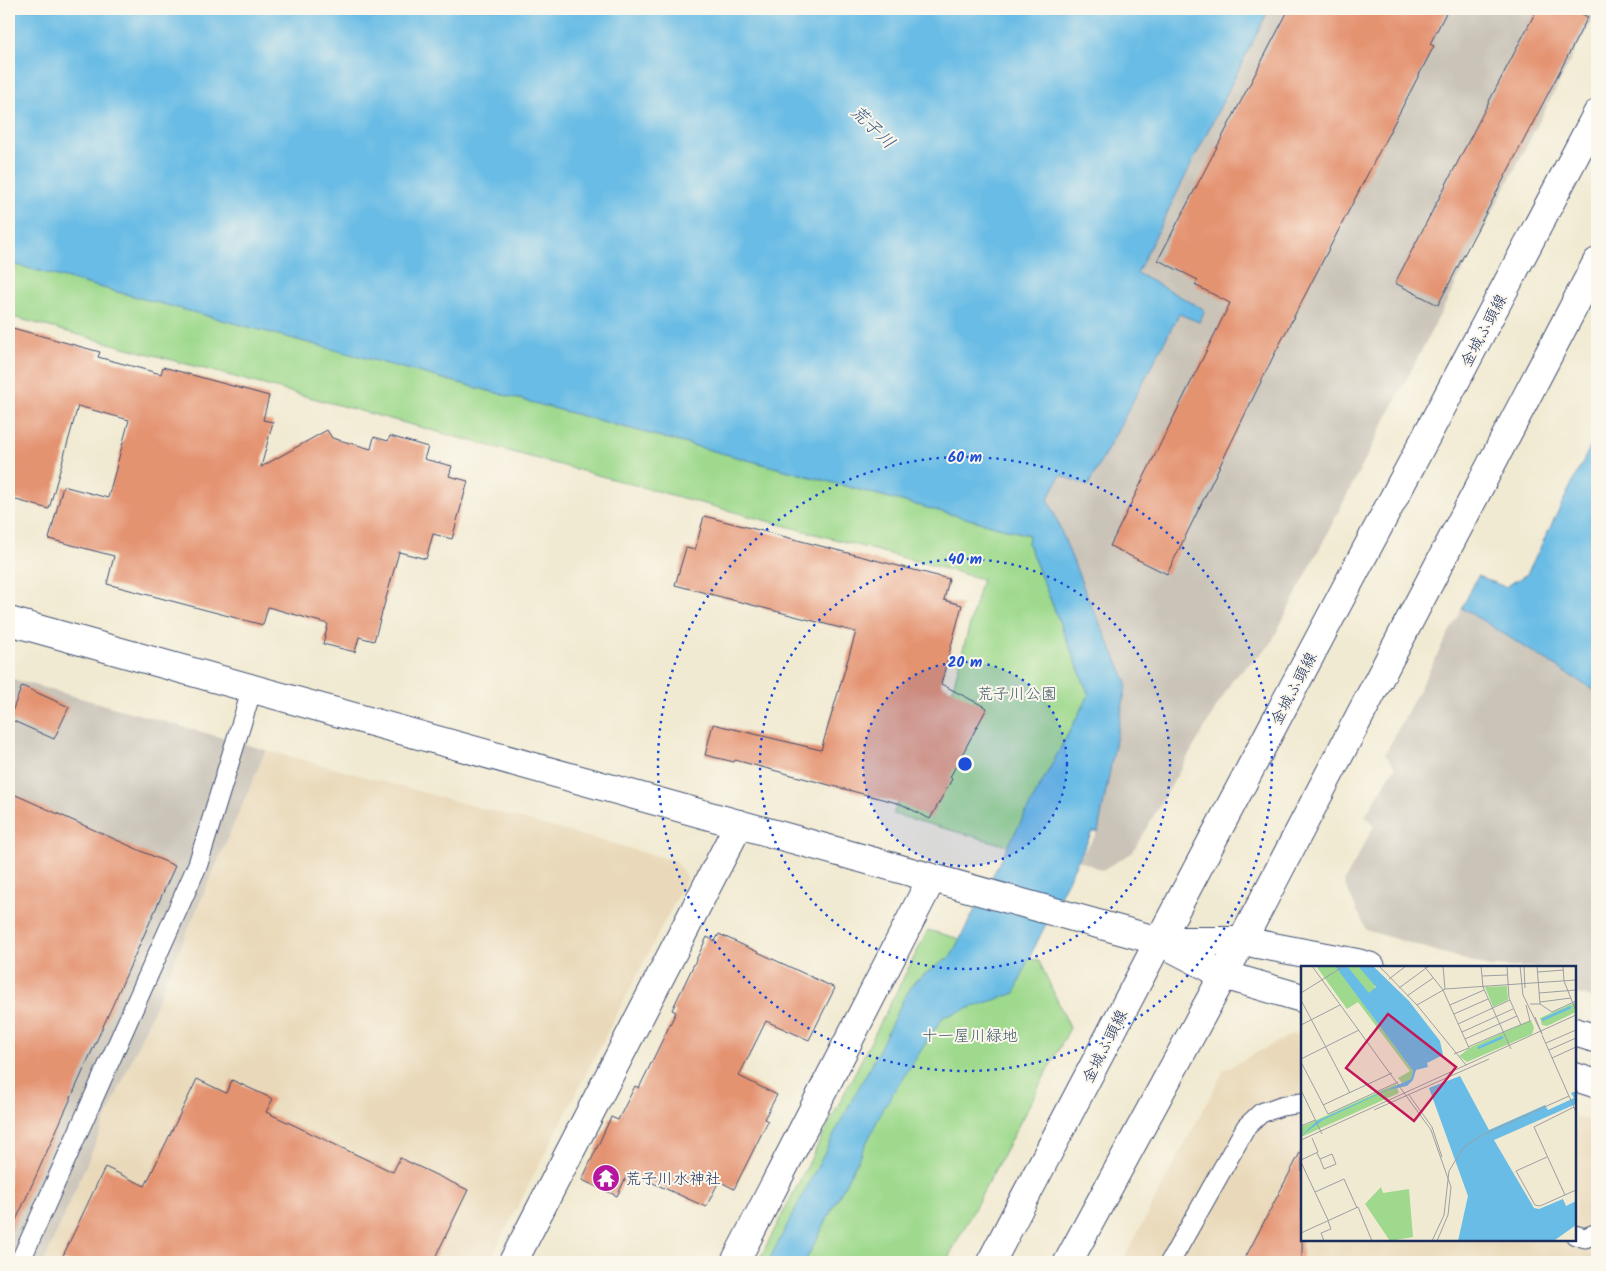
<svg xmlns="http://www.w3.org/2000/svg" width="1606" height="1271" font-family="Kalam,'Klee One',sans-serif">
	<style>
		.built { fill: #e9d9ba }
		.industrial { fill: #c9c3b8 }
		.green { fill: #9ed98d; stroke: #5c8476 }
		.water { fill: #69bce5; stroke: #4276a2 }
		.building { fill: #e49371 }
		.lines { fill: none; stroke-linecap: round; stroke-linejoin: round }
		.service-casing { stroke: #3b4b6f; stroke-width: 21 }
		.minor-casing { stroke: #3b4b6f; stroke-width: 30 }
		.tertiary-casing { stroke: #3b4b6f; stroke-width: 30 }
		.primary-casing { stroke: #3b4b6f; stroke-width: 30 }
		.service { stroke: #fff; stroke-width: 19 }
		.minor { stroke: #fff; stroke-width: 28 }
		.tertiary { stroke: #fff; stroke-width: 28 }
		.primary { stroke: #fff; stroke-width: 28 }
		.ring { fill: none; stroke: #1d4ed8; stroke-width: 2.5; stroke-dasharray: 2.5 5 }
		.labels { text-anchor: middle; stroke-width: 4; stroke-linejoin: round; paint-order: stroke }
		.street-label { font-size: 16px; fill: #1b2f5e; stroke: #fbf7ec }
		.park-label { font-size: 16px; fill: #3c5a6a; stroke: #fbf7ec }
		.poi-label { font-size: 16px; fill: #1b2f5e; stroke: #fbf7ec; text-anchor: start }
		.water-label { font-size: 18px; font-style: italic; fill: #325986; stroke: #fbf7ec }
		.inset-river { fill: none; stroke: #69bce5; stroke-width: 2.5 }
		.inset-road { fill: none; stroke: #9b9fa4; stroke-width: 1 }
		.view { fill: #c2185b; fill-opacity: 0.15; stroke: #c2185b; stroke-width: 2.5 }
		.inset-edge { fill: none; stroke: #1b2f5e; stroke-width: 2.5 }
		.centre { fill: #1d4ed8; stroke: #fbf7ec; stroke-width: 2.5 }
		.ring-label { font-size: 15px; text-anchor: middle; font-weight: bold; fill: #1d4ed8; stroke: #fbf7ec; stroke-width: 4; stroke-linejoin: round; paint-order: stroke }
	</style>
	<rect width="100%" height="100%" fill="#fbf7ec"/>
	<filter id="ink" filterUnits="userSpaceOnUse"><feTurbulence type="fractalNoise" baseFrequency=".02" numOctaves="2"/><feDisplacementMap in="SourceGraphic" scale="10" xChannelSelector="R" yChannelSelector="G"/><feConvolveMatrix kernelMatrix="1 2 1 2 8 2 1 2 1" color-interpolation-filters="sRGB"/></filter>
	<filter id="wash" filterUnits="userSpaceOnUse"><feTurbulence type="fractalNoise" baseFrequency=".0096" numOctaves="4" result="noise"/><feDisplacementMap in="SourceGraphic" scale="20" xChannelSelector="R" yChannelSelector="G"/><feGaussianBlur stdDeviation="1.12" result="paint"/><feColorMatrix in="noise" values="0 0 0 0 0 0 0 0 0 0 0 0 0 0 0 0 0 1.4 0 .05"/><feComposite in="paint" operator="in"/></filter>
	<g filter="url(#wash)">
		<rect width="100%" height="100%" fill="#f1ead2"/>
		<g class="built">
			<polygon points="266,750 676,861 687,878 489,1262 44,1262"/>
			<polygon points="1294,1033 1302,1036 1302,1240 1575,1240 1575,1116 1597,1122 1597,1262 1122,1262 1224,1070"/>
		</g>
		<g class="industrial">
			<polygon points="1269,9 1597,9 1270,645 1233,679 1132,853 1102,870 1078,860 1098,832 1094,608 1087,596 1048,498 1061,475 1088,485 1179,314 1205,310 1137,274"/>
			<polygon points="1462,608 1597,692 1597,1000 1575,993 1575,967 1489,967 1366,930 1344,882 1374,826 1365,816 1395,767 1385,754"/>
			<polygon points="9,678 266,750 44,1262 9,1262"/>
		</g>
		<g class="green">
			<polygon points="9,263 1029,535 1028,544 1089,695 1008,846 893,814 952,691 982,579 9,316"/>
			<polygon points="928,930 1039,961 1070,1028 946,1262 758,1262"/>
		</g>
		<g class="water">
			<polygon points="9,9 1269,9 1137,273 1205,310 1199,322 1179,314 1088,486 1061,475 1048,498 1087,596 1127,682 1098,832 1092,832 1028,960 1015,993 943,1017 882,1110 871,1134 805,1262 768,1262 853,1098 872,1064 903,1000 915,981 951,956 1008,846 1089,695 1028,544 1029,535 9,263"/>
			<polygon points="1597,433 1597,692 1462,608 1478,576 1505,587 1527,574"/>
		</g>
		<g id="blocks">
			<g class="building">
				<polygon points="1289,9 1448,9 1430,44 1434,46 1274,355 1167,574 1110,546 1230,303 1195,285 1198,280 1158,260"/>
				<polygon points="1537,9 1572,9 1588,17 1438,305 1395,283"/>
				<polygon points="9,327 100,352 98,357 161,374 163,367 269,396 263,420 273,422 261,467 327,430 332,438 371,449 374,437 388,441 390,436 428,447 424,459 452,466 449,476 468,481 452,539 433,534 426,559 399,552 374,641 359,637 355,652 323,644 328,624 268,607 263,625 107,584 114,556 49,539 63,486 108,498 129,420 78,406 49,509 9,498"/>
				<polygon points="704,516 949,579 944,600 962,605 941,684 987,708 950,777 952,779 930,819 901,804 735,760 734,762 705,755 713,724 821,750 856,632 675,585 686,548 695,550"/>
				<polygon points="22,686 69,707 54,739 9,719"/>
				<polygon points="9,792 175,866 9,1236"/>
				<polygon points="719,934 835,988 809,1040 766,1021 739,1076 777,1095 764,1119 768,1121 734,1189 719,1181 706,1207 631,1173 630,1174 628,1173 617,1196 582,1180 611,1117 618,1120 635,1086 639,1088 676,1012 672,1010 707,937 715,941"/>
				<polygon points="197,1079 226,1093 232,1080 273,1099 266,1112 393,1172 400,1158 468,1190 433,1262 60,1262 105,1167 145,1186"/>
				<polygon points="1302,1149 1302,1262 1243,1262"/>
			</g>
		</g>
	</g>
	<g filter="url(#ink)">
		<use href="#blocks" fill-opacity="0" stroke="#3b4b6f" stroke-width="1"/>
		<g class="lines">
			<g class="service-casing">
				<g id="service">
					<polyline points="1575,1235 1585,1238 1597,1233"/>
					<polyline points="20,1262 198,864 252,689"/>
					<polyline points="1170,1262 1246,1127 1261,1113 1281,1106 1302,1103"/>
				</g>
			</g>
			<g class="minor-casing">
				<g id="minor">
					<polyline points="513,1262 739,824"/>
					<polyline points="735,1262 932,878"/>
				</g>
			</g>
			<g class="tertiary-casing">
				<g id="tertiary">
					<polyline points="9,621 1159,941 1224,975 1302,998"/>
					<polyline points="1163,941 1242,941 1357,963 1371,967"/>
					<polyline points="1575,1032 1597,1039"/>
					<polyline points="1575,1077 1597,1084"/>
				</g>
			</g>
			<g class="primary-casing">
				<g id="primary">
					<polyline points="991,1262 1159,941 1597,114"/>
					<polyline points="1068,1262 1242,941 1597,262"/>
				</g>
			</g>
			<use href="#service" class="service"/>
			<use href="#minor" class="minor"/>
			<use href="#tertiary" class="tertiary"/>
			<use href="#primary" class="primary"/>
		</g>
	</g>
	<circle cx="965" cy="764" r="102" fill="#1d4ed8" fill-opacity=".12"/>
	<g class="ring">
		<circle cx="965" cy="764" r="102"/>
		<circle cx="965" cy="764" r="205"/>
		<circle cx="965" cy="764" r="307"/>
	</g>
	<defs>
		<g id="temple-disc" transform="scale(1.4375)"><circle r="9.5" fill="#b5179e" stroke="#fbf7ec"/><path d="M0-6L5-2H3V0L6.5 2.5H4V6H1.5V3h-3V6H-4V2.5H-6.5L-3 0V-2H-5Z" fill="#fff"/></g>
	</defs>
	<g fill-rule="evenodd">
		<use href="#temple-disc" x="606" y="1178"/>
	</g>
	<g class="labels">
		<g class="street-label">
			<text transform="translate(1483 330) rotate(-62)" y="6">金城ふ頭線</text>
			<text transform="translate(1293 688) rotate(-62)" y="6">金城ふ頭線</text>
			<text transform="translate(1104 1046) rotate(-63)" y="6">金城ふ頭線</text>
		</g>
		<g class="park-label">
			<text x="1017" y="699">荒子川公園</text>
			<text x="970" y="1041">十一屋川緑地</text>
		</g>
		<g class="poi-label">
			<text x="625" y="1184">荒子川水神社</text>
		</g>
		<g class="water-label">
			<text transform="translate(873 127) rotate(44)" y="6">荒子川</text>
		</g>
	</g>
	<g transform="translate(1301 966)">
		<rect width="275" height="275" fill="#f1ead2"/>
		<path d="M15 0H71L74 22 66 43 112 105 110 114 101 117 97 112 109 105 57 36 46 43ZM206 20 207 34 192 41 184 21ZM275 36V46L246 60 241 59 239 52ZM230 54 233 62 231 68 166 96 158 90 170 81ZM95 118 98 127 0 171V161ZM80 221 82 227 108 223 112 271 89 275 64 238Z" fill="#9ed98d"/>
		<path d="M34 0H46L68 27 75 21 57 0H72L108 35 139 75 142 89 126 97 127 101 115 104 112 114 106 120 87 124 22 154 0 170 16 155 110 113 112 105ZM159 110 188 164 244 139 247 144 273 132 270 127 275 125V138L193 174 233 242 238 243 262 233 265 240 275 235V259L254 274 157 275 167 230 128 122Z" fill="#69bce5"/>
		<path class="inset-river" d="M241 54 270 41M177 82 202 71"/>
		<path class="inset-road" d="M11 0 130 164 150 221 147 249 136 275M78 0 116 39 144 23 142 0M123 0 142 24 168 82 153 88M180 0 182 21 210 83M206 0 208 32 220 59M219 0 222 29 241 68M223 0 224 22M236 0 239 38M262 0 263 15 275 45M237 6 263 4M181 10 206 9M88 13 105 0M98 22 128 0M144 23 275 14M0 27 43 0M238 27 275 24M106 30 132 12M0 34 49 127M239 36 270 32M229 38H239L251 46 275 35M116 39 165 99M149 39 183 24M153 48 187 33M234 51 241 68M157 58 209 34M0 59 39 39M161 66 212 43M202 66 229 55 225 39M241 69 275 146M164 73 216 50M245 77 275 64M167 81 202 66M248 84 275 72M251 92 275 81M0 93 58 64M0 96 27 148 97 116M0 124 21 168M108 129 131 161 141 191M22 139 91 107M73 144 188 93M0 160 14 154M0 174 275 49M16 187 19 193 23 203 35 198 31 188 19 193M246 191 215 205 234 239 239 240 275 224M0 194 17 186 11 172M0 196 27 254M14 226 43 213 56 242M264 229 233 161 273 141M0 267 57 241 71 275M23 275 20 267 30 263 27 255M131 275 143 249 148 205 162 182 181 169 268 130"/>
		<path class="view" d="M87 48 155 101 113 155 45 102Z"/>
		<rect width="275" height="275" class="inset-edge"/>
	</g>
	<circle cx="965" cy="764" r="8" class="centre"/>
	<g class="ring-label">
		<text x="965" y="462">60 m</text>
		<text x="965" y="564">40 m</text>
		<text x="965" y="667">20 m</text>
	</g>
	<rect width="1606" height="1271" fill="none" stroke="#fbf7ec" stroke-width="30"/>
</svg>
